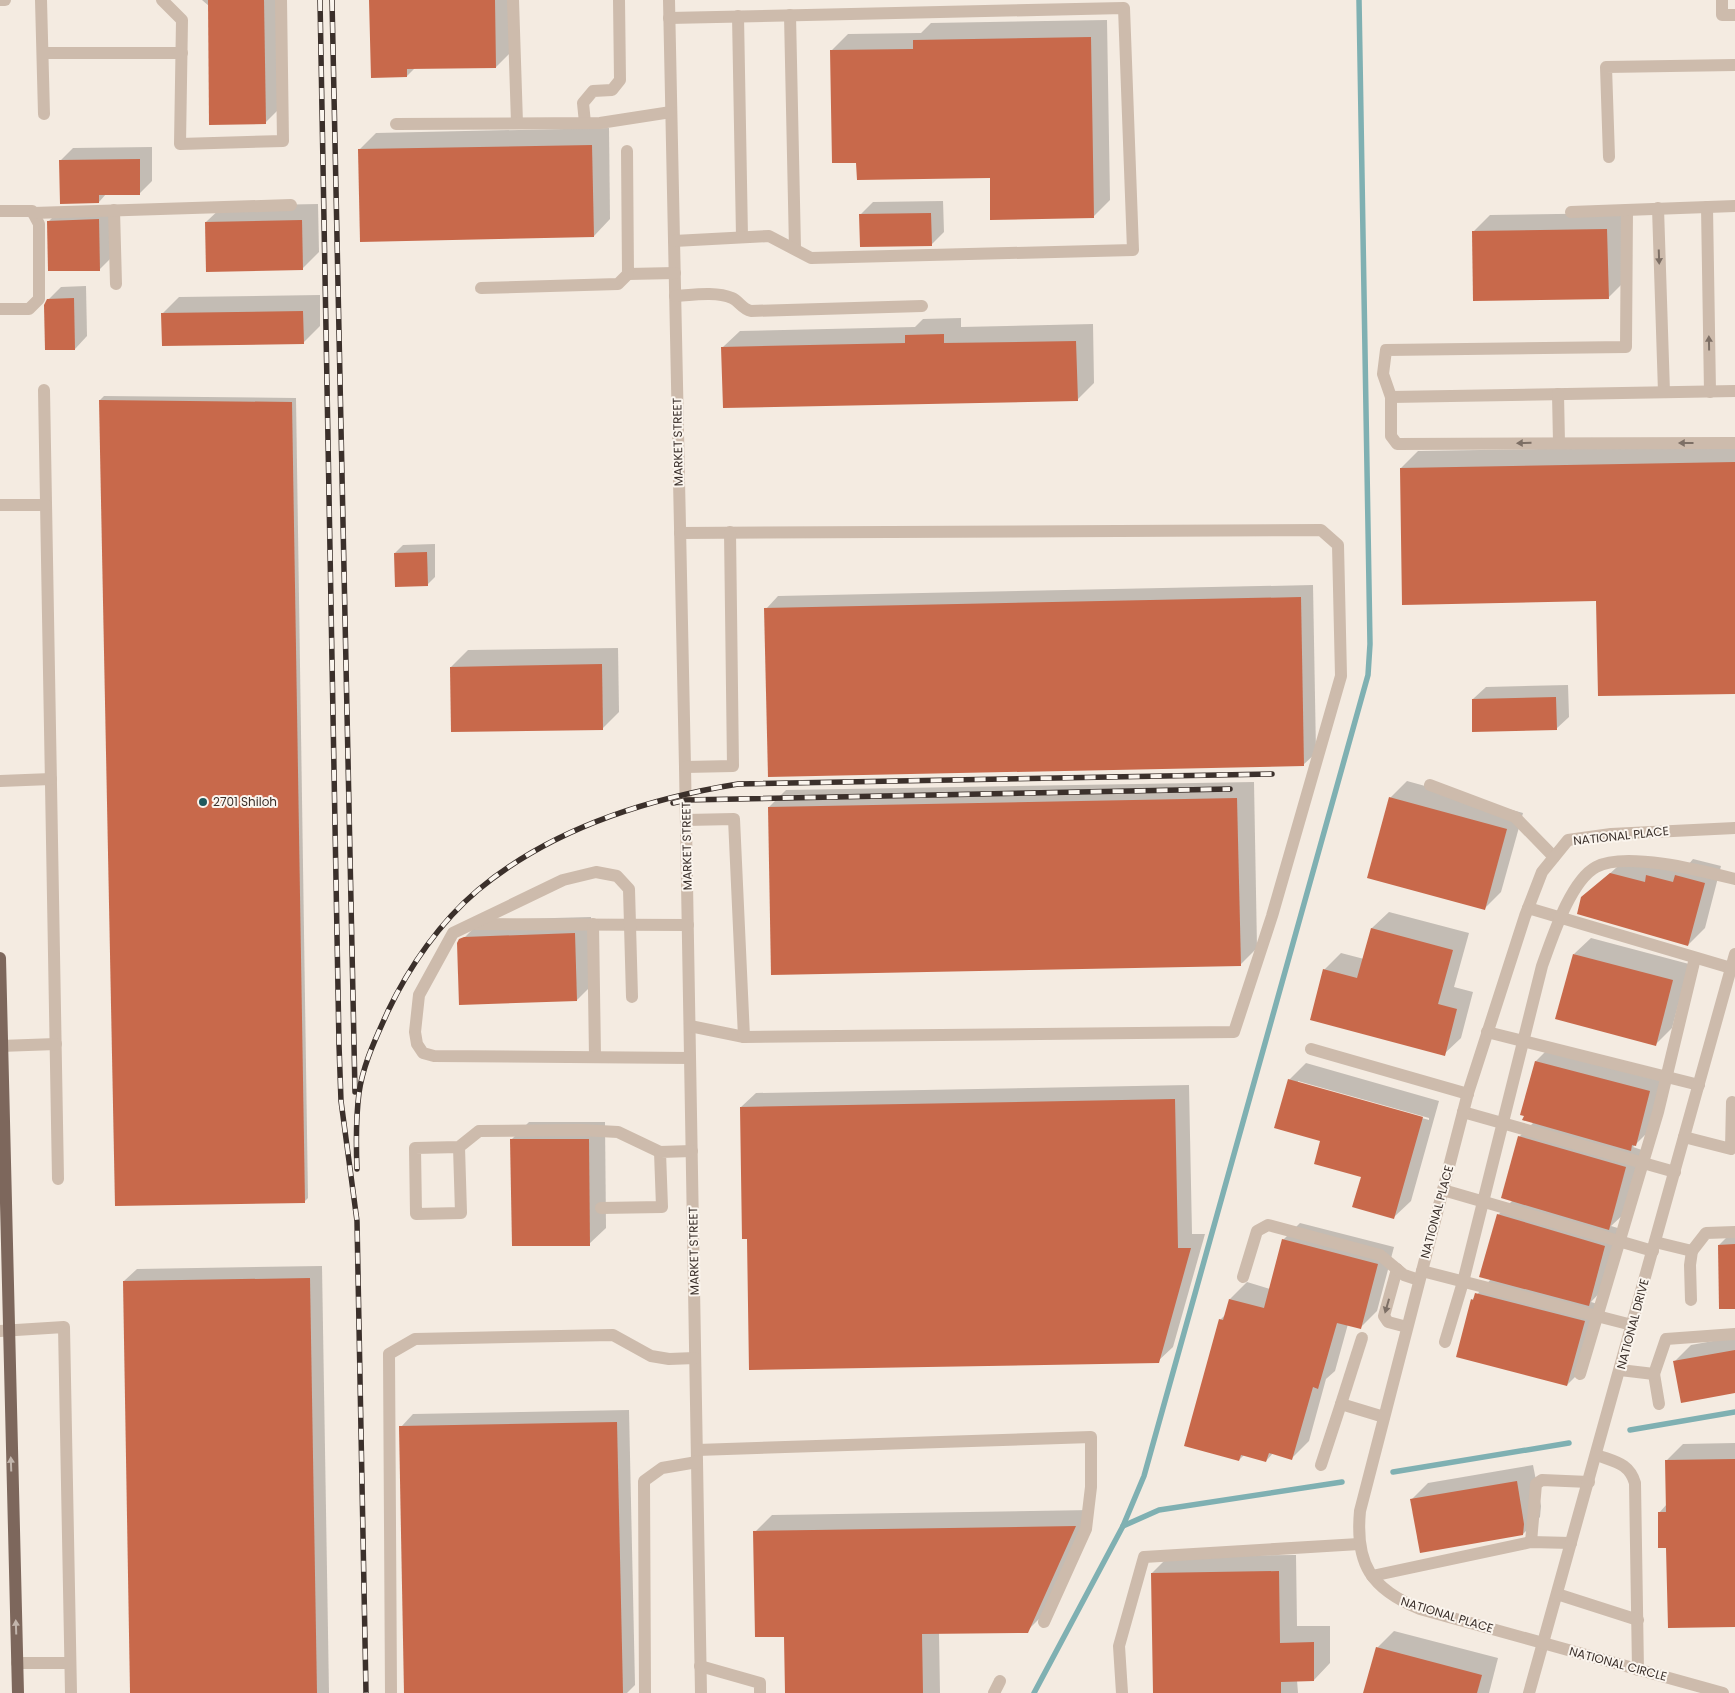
<svg xmlns="http://www.w3.org/2000/svg" width="1735" height="1693" font-family="Poppins,sans-serif">
	<style>
		.shadow { fill: #0003; fill-rule: evenodd }
		.lines { fill: none; stroke-linecap: round; stroke-linejoin: round }
		.stream { stroke: #7fb0b2; stroke-width: 5.5 }
		.building { fill: #c8694b }
		.minor { stroke: #cdbbac; stroke-width: 12 }
		.major { stroke: #7d675c; stroke-width: 12 }
		.rail-casing { stroke: #3b302b; stroke-width: 5.5 }
		.rail { stroke: #fbf5ee; stroke-width: 4; stroke-dasharray: 11; stroke-linecap: butt }
		.oneway { fill: #7d6f65 }
		.oneway2 { fill: #c2b5ac }
		.poi-dot { fill: #1f5a5e; stroke: #fbf5ee; stroke-width: 2 }
		.labels { text-anchor: middle; stroke-width: 4; stroke-linejoin: round; paint-order: stroke }
		.street-label { font-size: 12px; fill: #3b302b; stroke: #fbf5ee }
		.poi-label { font-size: 12px; fill: #3b302b; stroke: #fbf5ee; text-anchor: start }
	</style>
	<rect width="100%" height="100%" fill="#f4ebe1"/>
	<g class="shadow">
		<polygon points="202,0 280,0 282,106 265,123 209,6"/>
		<polygon points="370,0 512,0 513,50 496,67 415,68 407,76"/>
		<polygon points="1107,20 1110,200 1093,217 991,176 857,162 832,50 848,34 921,33 931,23"/>
		<polygon points="609,128 610,219 594,236 359,150 376,133"/>
		<polygon points="152,147 152,181 140,193 106,194 99,202 60,161 73,148"/>
		<polygon points="943,201 944,232 931,245 860,215 873,202"/>
		<polygon points="318,204 319,252 302,269 206,222 223,206"/>
		<polygon points="111,207 112,257 99,270 49,221 61,209"/>
		<polygon points="1624,213 1625,281 1608,298 1473,232 1490,215"/>
		<polygon points="86,286 87,336 75,349 48,300 61,287"/>
		<polygon points="320,295 320,326 303,343 162,314 179,297"/>
		<polygon points="961,318 961,327 1093,324 1094,383 1077,400 723,347 740,331 915,327 923,319"/>
		<polygon points="104,396 296,398 308,1198 304,1202 100,400"/>
		<polygon points="1735,446 1735,692 1401,468 1418,451"/>
		<polygon points="435,544 435,577 427,585 395,553 403,545"/>
		<polygon points="1313,585 1316,753 1303,765 766,609 778,596"/>
		<polygon points="618,648 619,712 602,729 451,667 468,650"/>
		<polygon points="1568,685 1569,717 1556,729 1473,699 1486,687"/>
		<polygon points="1407,781 1523,813 1501,892 1484,909 1390,798"/>
		<polygon points="1254,782 1257,948 1240,965 769,807 786,790"/>
		<polygon points="1628,857 1688,865 1693,859 1721,866 1705,928 1688,945 1583,898"/>
		<polygon points="1389,912 1469,933 1454,987 1473,992 1461,1038 1444,1054 1324,970 1341,953 1364,959 1372,928"/>
		<polygon points="591,917 594,983 577,1000 458,944 482,920"/>
		<polygon points="1591,938 1689,964 1672,1028 1655,1045 1574,954"/>
		<polygon points="1553,1044 1667,1075 1652,1128 1633,1147 1642,1150 1626,1212 1611,1226 1621,1229 1605,1287 1591,1302 1601,1305 1584,1368 1567,1385 1472,1300 1491,1279 1498,1215 1513,1200 1519,1137 1534,1122 1522,1114 1536,1061"/>
		<path d="M1306 1063 1439 1101 1411 1201 1394 1217 1363 1176 1321 1140 1289 1080ZM1298 1081 1429 1118V1120L1298 1084Z"/>
		<polygon points="1189,1085 1192,1234 1205,1234 1173,1347 1158,1361 748,1238 741,1107 756,1093"/>
		<polygon points="529,1122 605,1122 606,1228 589,1244 512,1139"/>
		<polygon points="1300,1223 1394,1247 1377,1311 1360,1328 1348,1324 1335,1371 1326,1379 1309,1441 1292,1458 1273,1453 1266,1461 1244,1455 1239,1460 1220,1320 1225,1315 1230,1299 1247,1282 1270,1289 1283,1240"/>
		<polygon points="1735,1229 1735,1308 1719,1245"/>
		<polygon points="322,1266 329,1693 132,1693 124,1281 137,1269"/>
		<polygon points="1735,1337 1735,1392 1674,1362 1691,1345"/>
		<polygon points="629,1410 635,1685 627,1693 405,1693 401,1427 413,1414"/>
		<polygon points="1735,1443 1735,1626 1668,1547 1659,1513 1667,1504 1666,1461 1683,1444"/>
		<polygon points="1533,1465 1541,1506 1540,1517 1523,1534 1411,1500 1428,1483"/>
		<polygon points="1092,1510 1044,1614 1027,1631 939,1633 940,1693 787,1693 786,1635 755,1532 772,1515"/>
		<polygon points="1296,1555 1297,1626 1330,1626 1330,1663 1314,1680 1297,1680 1298,1693 1154,1693 1152,1573 1169,1556"/>
		<polygon points="1394,1631 1498,1658 1489,1693 1364,1693 1377,1648"/>
	</g>
	<g class="lines">
		<g class="stream">
			<polyline points="1630,1430 1735,1412"/>
			<polyline points="1393,1472 1569,1443"/>
			<polyline points="1123,1526 1159,1510 1342,1482"/>
			<polyline points="1034,1693 1123,1526 1144,1476 1368,675 1370,644 1359,0"/>
		</g>
	</g>
	<g class="building">
		<polygon points="208,0 264,0 266,124 209,125"/>
		<polygon points="369,0 495,0 496,68 407,69 407,77 371,78"/>
		<polygon points="1091,37 1094,218 990,220 990,178 857,180 856,163 832,163 830,50 913,49 913,40"/>
		<polygon points="592,145 594,237 360,242 358,149"/>
		<polygon points="140,159 140,195 99,195 99,203 60,204 59,160"/>
		<polygon points="931,213 932,246 860,247 859,214"/>
		<polygon points="99,219 100,271 48,271 47,221"/>
		<polygon points="302,220 303,270 206,272 205,222"/>
		<polygon points="1607,229 1609,299 1473,301 1472,231"/>
		<polygon points="74,298 75,350 45,350 44,305 47,299"/>
		<polygon points="303,311 304,344 162,346 161,313"/>
		<polygon points="944,334 944,343 1076,341 1078,401 723,408 721,347 905,343 905,335"/>
		<polygon points="99,400 292,402 305,1203 115,1206"/>
		<polygon points="1735,462 1735,694 1598,696 1596,601 1402,605 1400,468"/>
		<polygon points="427,552 428,586 395,587 394,553"/>
		<polygon points="1301,597 1304,766 768,777 764,608"/>
		<polygon points="602,664 603,730 451,732 450,667"/>
		<polygon points="1556,697 1557,730 1472,732 1472,699"/>
		<polygon points="1389,797 1507,829 1485,910 1367,878"/>
		<polygon points="1237,798 1241,966 771,975 768,807"/>
		<polygon points="1610,873 1645,882 1646,875 1673,882 1675,875 1705,883 1688,946 1577,914 1581,897"/>
		<polygon points="1371,928 1453,950 1438,1004 1457,1009 1445,1056 1310,1020 1323,969 1357,978"/>
		<polygon points="575,933 577,1001 459,1005 457,943 459,939 464,937"/>
		<polygon points="1573,954 1673,980 1656,1046 1555,1019"/>
		<polygon points="1535,1061 1650,1091 1636,1146 1632,1145 1631,1151 1522,1120 1524,1116 1520,1115"/>
		<polygon points="1288,1079 1423,1117 1394,1219 1352,1207 1361,1177 1314,1164 1320,1141 1274,1128"/>
		<polygon points="1175,1099 1178,1248 1191,1248 1159,1363 749,1370 747,1239 742,1239 740,1107"/>
		<polygon points="1518,1136 1626,1167 1609,1230 1501,1198"/>
		<polygon points="510,1139 589,1139 590,1246 512,1246"/>
		<polygon points="1497,1214 1605,1246 1589,1306 1479,1277"/>
		<polygon points="1282,1239 1378,1264 1361,1329 1337,1323 1318,1389 1313,1387 1292,1460 1269,1453 1266,1462 1241,1455 1239,1461 1184,1446 1219,1319 1223,1320 1229,1299 1264,1308"/>
		<polygon points="1735,1244 1735,1309 1719,1309 1718,1245"/>
		<polygon points="310,1278 317,1693 130,1693 123,1281"/>
		<polygon points="1475,1293 1585,1321 1567,1386 1456,1357 1471,1299 1473,1300"/>
		<polygon points="1735,1350 1735,1393 1681,1403 1673,1361"/>
		<polygon points="617,1422 623,1693 404,1693 399,1426"/>
		<polygon points="1735,1459 1735,1627 1668,1628 1666,1548 1658,1548 1658,1512 1666,1512 1665,1460"/>
		<polygon points="1517,1481 1524,1524 1523,1535 1420,1553 1410,1499"/>
		<polygon points="1076,1526 1028,1633 922,1634 923,1693 785,1693 784,1637 755,1637 753,1531"/>
		<polygon points="1279,1571 1280,1643 1314,1642 1314,1681 1281,1682 1281,1693 1153,1693 1151,1573"/>
		<polygon points="1376,1647 1482,1675 1477,1693 1363,1693"/>
	</g>
	<g class="lines">
		<g class="minor">
			<polyline points="0,0 5,0"/>
			<polyline points="41,0 44,114"/>
			<polyline points="162,0 182,20 180,144 283,141 281,0"/>
			<polyline points="513,0 517,123"/>
			<polyline points="669,0 685,767 701,1693"/>
			<polyline points="1722,0 1722,15 1735,15"/>
			<polyline points="790,15 795,249"/>
			<polyline points="738,16 742,237"/>
			<polyline points="669,18 1124,8 1133,250 811,258 769,236 674,241"/>
			<polyline points="43,53 182,53"/>
			<polyline points="585,123 583,103 593,91 612,90 620,80 619,0"/>
			<polyline points="396,124 600,123 671,112"/>
			<polyline points="627,151 628,274 675,273"/>
			<polyline points="1609,157 1606,67 1735,65"/>
			<polyline points="1707,207 1710,392"/>
			<polyline points="1658,208 1664,392"/>
			<polyline points="114,210 116,284"/>
			<polyline points="1627,210 1626,347 1386,350 1383,374 1391,397 1735,391"/>
			<polyline points="0,211 32,211 39,224 39,299 29,309 0,309"/>
			<polyline points="1571,212 1735,206"/>
			<polyline points="33,213 291,205"/>
			<polyline points="481,288 618,284 628,274"/>
			<path d="M675 296C692 295 716 291 732 298 739 301 742 309 751 311L922 306"/>
			<polyline points="44,390 58,1179"/>
			<polyline points="1558,394 1559,443"/>
			<polyline points="1391,397 1391,436 1397,444 1735,443"/>
			<polyline points="0,505 46,505"/>
			<polyline points="680,533 1321,530 1338,545 1341,676 1272,916 1234,1032 744,1037 690,1026"/>
			<polyline points="685,767 733,766 730,532"/>
			<polyline points="0,781 51,779"/>
			<polyline points="1430,785 1515,817 1554,857"/>
			<polyline points="686,820 734,819 744,1037"/>
			<polyline points="1528,908 1731,968"/>
			<polyline points="476,924 688,925"/>
			<polyline points="593,924 595,1057"/>
			<polyline points="632,997 629,889 617,876 596,872 563,880 453,933 419,995 415,1032 417,1044 423,1053 434,1056 690,1058"/>
			<polyline points="1487,1032 1699,1085"/>
			<polyline points="0,1046 56,1044"/>
			<polyline points="1311,1049 1468,1094"/>
			<polyline points="1463,1112 1675,1172"/>
			<polyline points="1684,1137 1731,1149 1732,1102"/>
			<polyline points="459,1147 415,1148 416,1214 461,1213 459,1147 479,1131 581,1130 618,1132 660,1152"/>
			<polyline points="1443,1190 1653,1251"/>
			<polyline points="601,1208 662,1207 660,1152 692,1151"/>
			<polyline points="1655,1242 1692,1251 1706,1233 1735,1232"/>
			<polyline points="1397,1269 1384,1316 1388,1322 1407,1327"/>
			<polyline points="1422,1271 1632,1325"/>
			<polyline points="1243,1277 1257,1231 1268,1225 1380,1255 1404,1275 1419,1280"/>
			<polyline points="1691,1300 1690,1265 1692,1251"/>
			<polyline points="0,1331 64,1327 71,1693"/>
			<path d="M1445 1342 1463 1282 1542 966C1552 939 1570 881 1596 867 1625 851 1703 871 1735 879"/>
			<polyline points="1620,1370 1654,1374 1666,1339 1735,1334"/>
			<polyline points="1580,1374 1658,1112 1695,958"/>
			<polyline points="1654,1374 1659,1404"/>
			<polyline points="1341,1404 1362,1338"/>
			<polyline points="697,1450 1091,1437 1091,1487 1086,1529 1044,1622"/>
			<path d="M1597 1455C1615 1462 1629 1463 1635 1483L1638 1670"/>
			<polyline points="1321,1465 1341,1404 1384,1417"/>
			<polyline points="1531,1542 1536,1484 1542,1480 1589,1482"/>
			<polyline points="1372,1576 1531,1542 1571,1543"/>
			<polyline points="1557,1594 1638,1620"/>
			<polyline points="17,1663 70,1663"/>
			<polyline points="700,1666 760,1683 760,1693"/>
			<polyline points="391,1693 389,1354 415,1339 613,1335 651,1356 669,1359 695,1358"/>
			<polyline points="645,1693 644,1481 662,1468 697,1462"/>
			<polyline points="994,1693 1000,1681"/>
			<polyline points="1122,1693 1119,1646 1144,1557 1359,1544"/>
			<polyline points="1529,1693 1735,954"/>
			<path d="M1723 1693 1420 1609C1371 1589 1355 1564 1360 1511L1468 1093 1525 916 1542 872 1568 840 1611 834 1735 828"/>
		</g>
		<polyline class="major" points="0,958 18,1693"/>
		<g class="rail-casing">
			<g id="rail">
				<polyline points="320,0 339,1045 341,1101 357,1221 366,1693"/>
				<polyline points="332,0 355,1092"/>
				<polyline points="673,803 686,800 1230,789"/>
				<path d="M357 1169C356 1144 356 1117 359 1093 363 1064 376 1038 388 1011 409 967 440 922 478 890 551 829 646 799 738 784L1272 774"/>
			</g>
		</g>
		<use href="#rail" class="rail"/>
	</g>
	<defs><path id="oneway-solid" d="M-6-.8H1V-3.2L6.5 0L1 3.2V.8H-6Z" transform="scale(1.25)"/></defs>
	<g class="oneway">
		<use href="#oneway-solid" transform="translate(1659 257) rotate(88)"/>
		<use href="#oneway-solid" transform="translate(1709 343) rotate(-91)"/>
		<use href="#oneway-solid" transform="translate(1524 443) rotate(179)"/>
		<use href="#oneway-solid" transform="translate(1686 443) rotate(-180)"/>
		<use href="#oneway-solid" transform="translate(1387 1306) rotate(106)"/>
	</g>
	<g class="oneway2">
		<use href="#oneway-solid" transform="translate(11 1464) rotate(-92)"/>
		<use href="#oneway-solid" transform="translate(16 1627) rotate(-92)"/>
	</g>
	<circle class="poi-dot" cx="203" cy="802" r="5"/>
	<g class="labels">
		<g class="street-label">
			<text transform="translate(678 442) rotate(-91)" y="4">MARKET STREET</text>
			<text transform="translate(1621 836) rotate(-6)" y="4">NATIONAL PLACE</text>
			<text transform="translate(687 846) rotate(-91)" y="4">MARKET STREET</text>
			<text transform="translate(1437 1212) rotate(-75)" y="4">NATIONAL PLACE</text>
			<text transform="translate(694 1251) rotate(-91)" y="4">MARKET STREET</text>
			<text transform="translate(1633 1324) rotate(-75)" y="4">NATIONAL DRIVE</text>
			<text transform="translate(1447 1615) rotate(17)" y="4">NATIONAL PLACE</text>
			<text transform="translate(1618 1664) rotate(15)" y="4">NATIONAL CIRCLE</text>
		</g>
		<g class="poi-label">
			<text x="213" y="806">2701 Shiloh</text>
		</g>
	</g>
</svg>
